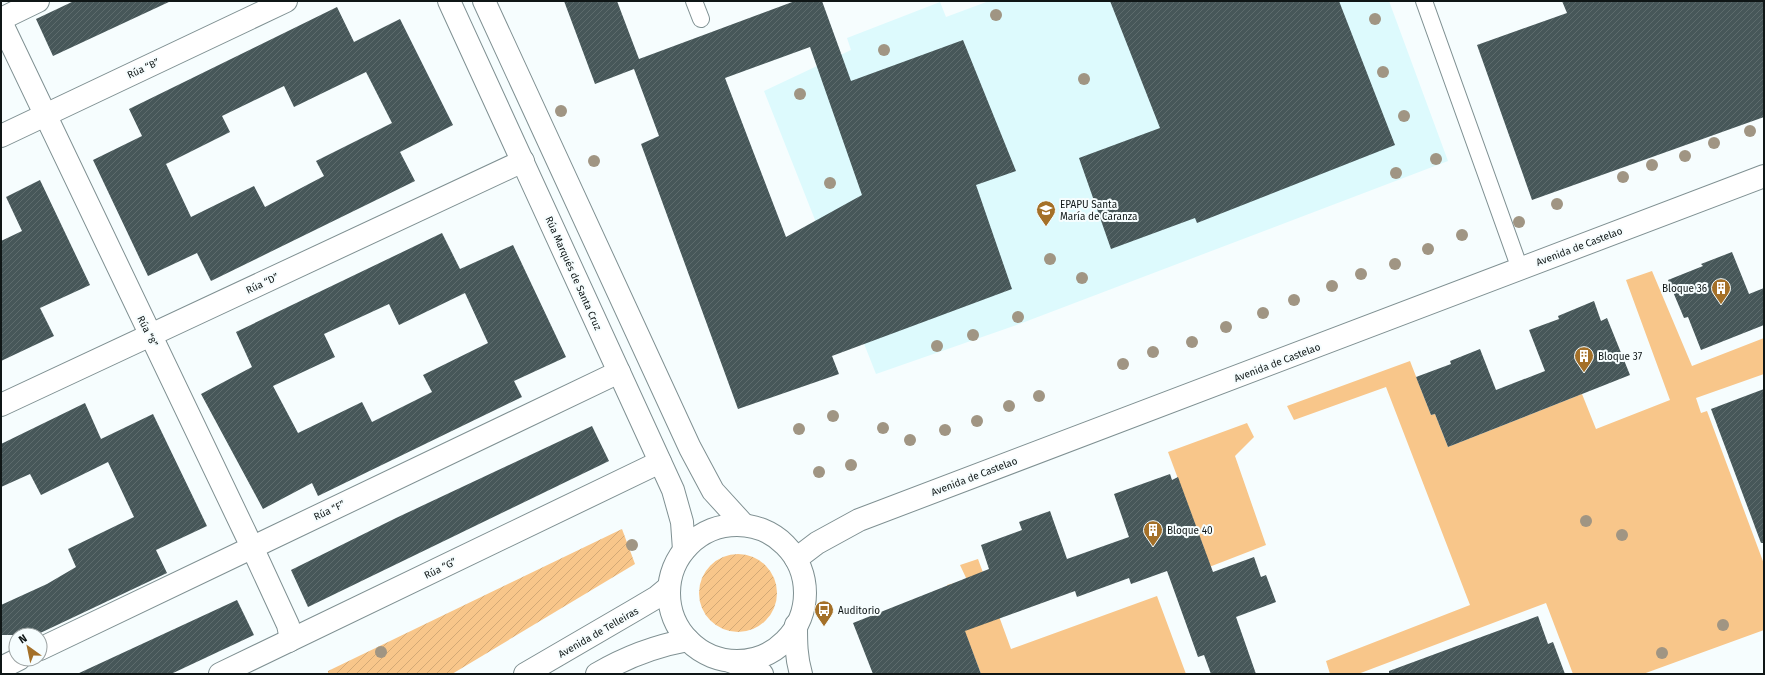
<svg xmlns="http://www.w3.org/2000/svg" width="1765" height="675" font-family="'Fira Sans',sans-serif">
	<style>
		.built { fill: #ddfafd }
		.green { fill: #f8c68a }
		.garden { fill: url(#garden-furrows) }
		.building { fill: url(#building-hatch); fill-rule: evenodd }
		.lines { fill: none; stroke-linecap: round; stroke-linejoin: round }
		.service-casing { stroke: #7f9092; stroke-width: 18 }
		.minor-casing { stroke: #7f9092; stroke-width: 24 }
		.tertiary-casing { stroke: #7f9092; stroke-width: 24 }
		.service { stroke: #fff; stroke-width: 16 }
		.minor { stroke: #fff; stroke-width: 22 }
		.tertiary { stroke: #fff; stroke-width: 22 }
		.tree { fill: #a09583 }
		.labels { text-anchor: middle; stroke-width: 4; stroke-linejoin: round; paint-order: stroke }
		.street-label { font-size: 10px; fill: #0f1616; stroke: #f6fdfe }
		.poi-label { font-size: 10px; fill: #0f1616; stroke: #f6fdfe; text-anchor: start }
	</style>
	<defs>
		<pattern id="garden-furrows" width="10" height="10" patternUnits="userSpaceOnUse"><rect width="10" height="10" fill="#f8c68a"/><path d="M-1 1l2-2M0 10L10 0M9 11l2-2" fill="none" stroke="#d3a976"/></pattern>
		<pattern id="building-hatch" width="6" height="6" patternUnits="userSpaceOnUse"><rect width="6" height="6" fill="#475759"/><path d="M-1 1l2-2M0 6l6-6M5 7l2-2" fill="none" stroke="#5d6b6c"/></pattern>
	</defs>
	<rect width="100%" height="100%" fill="#f6fdfe"/>
	<polygon class="built" points="989,1 1389,1 1448,161 1022,323 876,374 764,91 851,50 847,38 940,2 946,17"/>
	<g class="green">
		<polygon points="1652,271 1692,366 1764,338 1764,374 1696,398 1701,413 1707,411 1764,564 1764,630 1643,674 1573,674 1546,603 1358,674 1330,674 1326,661 1470,605 1386,387 1294,420 1287,406 1410,361 1431,415 1435,414 1448,447 1582,394 1596,429 1670,400 1626,280"/>
		<polygon points="1247,423 1254,437 1235,456 1266,545 1204,569 1204,548 1168,452"/>
		<polygon points="978,559 1011,649 1157,596 1186,674 981,674 947,585 967,580 960,565"/>
	</g>
	<g class="garden">
		<polygon points="622,529 635,564 452,674 328,674 328,671"/>
		<circle cx="738" cy="593" r="39"/>
	</g>
	<g class="building">
		<polygon points="74,1 171,1 53,56 36,19"/>
		<path d="M564 1H617L639 59 795 1H822L851 81 963 40 1016 171 976 185 1012 289 832 356 839 374 738 409 641 144 659 136 634 69 595 84ZM810 47 862 195 786 237 725 78Z"/>
		<polygon points="1110,1 1339,1 1395,145 1197,223 1195,218 1111,249 1079,158 1160,128"/>
		<polygon points="1562,1 1764,1 1764,117 1532,200 1477,45 1567,13"/>
		<path d="M337 7 354 42 400 19 453 125 400 152 415 181 211 281 197 253 148 276 93 160 142 136 129 109ZM366 72 392 123 316 161 324 176 265 207 254 186 191 217 166 164 230 132 222 116 284 86 294 107Z"/>
		<polygon points="40,180 90,285 40,308 54,336 1,361 1,241 22,231 6,197"/>
		<path d="M442 233 460 269 513 245 566 357 514 381 522 397 318 496 312 483 263 509 201 394 252 367 236 332ZM465 293 488 343 423 375 432 392 372 422 362 402 298 433 273 386 335 357 324 334 389 304 399 325Z"/>
		<polygon points="1732,252 1749,294 1764,288 1764,325 1701,350 1688,317 1684,318 1668,280 1703,266 1701,264"/>
		<polygon points="1594,301 1601,321 1607,318 1630,375 1448,447 1435,414 1431,415 1416,377 1451,364 1450,361 1480,349 1496,390 1545,371 1529,330 1559,319 1558,316"/>
		<polygon points="1764,389 1764,543 1761,543 1711,409"/>
		<polygon points="85,403 101,439 153,414 207,526 156,550 167,573 36,635 1,635 1,605 47,584 76,567 68,549 134,517 108,462 41,495 30,474 1,487 1,444"/>
		<polygon points="592,426 609,461 308,607 291,570 396,518"/>
		<polygon points="1170,474 1172,480 1178,477 1213,572 1254,557 1261,577 1266,575 1276,602 1236,617 1256,674 1211,674 1204,655 1198,657 1167,571 1131,584 1129,578 1077,597 1075,591 965,631 981,674 873,674 853,623 989,569 981,545 1022,530 1019,522 1050,511 1067,559 1129,537 1114,494"/>
		<polygon points="237,600 254,635 171,674 77,674"/>
		<polygon points="1538,616 1548,644 1553,642 1565,674 1389,674 1389,671"/>
	</g>
	<g class="lines">
		<g class="service-casing">
			<g id="service">
				<polyline points="694,1 701,19"/>
				<polyline points="1424,1 1520,269"/>
			</g>
		</g>
		<g class="minor-casing">
			<g id="minor">
				<polyline points="1,19 38,1"/>
				<polyline points="1,22 252,547 288,625 290,634 289,641"/>
				<polyline points="1,136 286,1"/>
				<polyline points="1,405 523,161"/>
				<polyline points="796,559 817,543 859,520 1764,176"/>
				<polyline points="40,649 619,372"/>
				<polyline points="1,668 19,659"/>
				<polyline points="220,674 660,462"/>
				<polyline points="525,674 635,610 657,597 669,587"/>
				<path d="M597 674C626 657 655 646 688 640"/>
			</g>
		</g>
		<g class="tertiary-casing">
			<g id="tertiary">
				<polyline points="449,1 673,490 682,522 684,550"/>
				<polyline points="484,1 690,448 713,491 744,525"/>
				<circle cx="737" cy="593" r="68"/>
				<path d="M796 625C796 642 796 657 801 674"/>
				<polyline points="730,661 762,674"/>
			</g>
		</g>
		<use href="#service" class="service"/>
		<use href="#minor" class="minor"/>
		<use href="#tertiary" class="tertiary"/>
	</g>
	<g class="tree">
		<circle cx="996" cy="15" r="6"/>
		<circle cx="1375" cy="19" r="6"/>
		<circle cx="884" cy="50" r="6"/>
		<circle cx="1383" cy="72" r="6"/>
		<circle cx="1084" cy="79" r="6"/>
		<circle cx="800" cy="94" r="6"/>
		<circle cx="561" cy="111" r="6"/>
		<circle cx="1404" cy="116" r="6"/>
		<circle cx="1750" cy="131" r="6"/>
		<circle cx="1714" cy="143" r="6"/>
		<circle cx="1685" cy="156" r="6"/>
		<circle cx="1436" cy="159" r="6"/>
		<circle cx="594" cy="161" r="6"/>
		<circle cx="1652" cy="165" r="6"/>
		<circle cx="1396" cy="173" r="6"/>
		<circle cx="1623" cy="177" r="6"/>
		<circle cx="830" cy="183" r="6"/>
		<circle cx="1557" cy="204" r="6"/>
		<circle cx="1519" cy="222" r="6"/>
		<circle cx="1462" cy="235" r="6"/>
		<circle cx="1428" cy="249" r="6"/>
		<circle cx="1050" cy="259" r="6"/>
		<circle cx="1395" cy="264" r="6"/>
		<circle cx="1361" cy="274" r="6"/>
		<circle cx="1082" cy="278" r="6"/>
		<circle cx="1332" cy="286" r="6"/>
		<circle cx="1294" cy="300" r="6"/>
		<circle cx="1263" cy="313" r="6"/>
		<circle cx="1018" cy="317" r="6"/>
		<circle cx="1226" cy="327" r="6"/>
		<circle cx="973" cy="335" r="6"/>
		<circle cx="1192" cy="342" r="6"/>
		<circle cx="937" cy="346" r="6"/>
		<circle cx="1153" cy="352" r="6"/>
		<circle cx="1123" cy="364" r="6"/>
		<circle cx="1039" cy="396" r="6"/>
		<circle cx="1009" cy="406" r="6"/>
		<circle cx="833" cy="416" r="6"/>
		<circle cx="977" cy="421" r="6"/>
		<circle cx="883" cy="428" r="6"/>
		<circle cx="799" cy="429" r="6"/>
		<circle cx="945" cy="430" r="6"/>
		<circle cx="910" cy="440" r="6"/>
		<circle cx="851" cy="465" r="6"/>
		<circle cx="819" cy="472" r="6"/>
		<circle cx="1586" cy="521" r="6"/>
		<circle cx="1622" cy="535" r="6"/>
		<circle cx="632" cy="545" r="6"/>
		<circle cx="1723" cy="625" r="6"/>
		<circle cx="381" cy="652" r="6"/>
		<circle cx="1662" cy="653" r="6"/>
	</g>
	<defs>
		<g id="school-pin" transform="scale(1)"><path d="M0 17L-7.5 6A9.5 9.5 0 1 1 7.5 6Z" fill="#a47028" stroke="#f6fdfe"/><path d="M0-5L7-2L0 1L-7-2ZM-4 1L0 2.5L4 1V4Q0 6-4 4Z" fill="#fff"/></g>
		<g id="building-pin" transform="scale(1)"><path d="M0 17L-7.5 6A9.5 9.5 0 1 1 7.5 6Z" fill="#a47028" stroke="#f6fdfe"/><path d="M-4-6H4V6H1V3H-1V6H-4ZM-2.5-4.3h1.7v1.8h-1.7ZM.8-4.3h1.7v1.8H.8ZM-2.5-1h1.7V.8h-1.7ZM.8-1h1.7V.8H.8Z" fill="#fff"/></g>
		<g id="bus-pin" transform="scale(1)"><path d="M0 17L-7.5 6A9.5 9.5 0 1 1 7.5 6Z" fill="#a47028" stroke="#f6fdfe"/><path d="M-5-6H5V4H4V6H2V4H-2V6H-4V4H-5ZM-3.5-4V0h7V-4ZM-3.5 1.2v1.5H-2V1.2ZM2 1.2v1.5H3.5V1.2Z" fill="#fff"/></g>
	</defs>
	<g fill-rule="evenodd">
		<use href="#school-pin" x="1046" y="210"/>
		<use href="#building-pin" x="1721" y="288"/>
		<use href="#building-pin" x="1584" y="356"/>
		<use href="#building-pin" x="1153" y="530"/>
		<use href="#bus-pin" x="824" y="610"/>
	</g>
	<g class="labels">
		<g class="street-label">
			<text transform="translate(143 68) rotate(-25)" y="4">Rúa “B”</text>
			<text transform="translate(1579 246) rotate(-21)" y="4">Avenida de Castelao</text>
			<text transform="translate(574 273) rotate(66)" y="4">Rúa Marqués de Santa Cruz</text>
			<text transform="translate(262 283) rotate(-25)" y="4">Rúa “D”</text>
			<text transform="translate(148 331) rotate(64)" y="4">Rúa “8”</text>
			<text transform="translate(1277 362) rotate(-21)" y="4">Avenida de Castelao</text>
			<text transform="translate(974 476) rotate(-21)" y="4">Avenida de Castelao</text>
			<text transform="translate(329 510) rotate(-25)" y="4">Rúa “F”</text>
			<text transform="translate(440 568) rotate(-26)" y="4">Rúa “G”</text>
			<text transform="translate(598 632) rotate(-30)" y="4">Avenida de Telleiras</text>
		</g>
		<g class="poi-label">
			<text x="1060" y="208">EPAPU Santa<tspan x="1060" dy="12">María de Caranza</tspan></text>
			<text x="1707" y="292" text-anchor="end">Bloque 36</text>
			<text x="1598" y="360">Bloque 37</text>
			<text x="1167" y="534">Bloque 40</text>
			<text x="838" y="614">Auditorio</text>
		</g>
	</g>
	<rect width="1765" height="675" fill="none" stroke="#0f1616" stroke-width="4"/>
	<g transform="translate(28 647) rotate(327)"><circle r="19" fill="#f6fdfe" stroke="#9aa1a1"/>
	<path d="M0-3L7 15L0 10L-7 15Z" fill="#a47028"/>
	<text y="-6" font-size="11" font-weight="bold" text-anchor="middle" fill="#0f1616">N</text>
	</g>
</svg>
